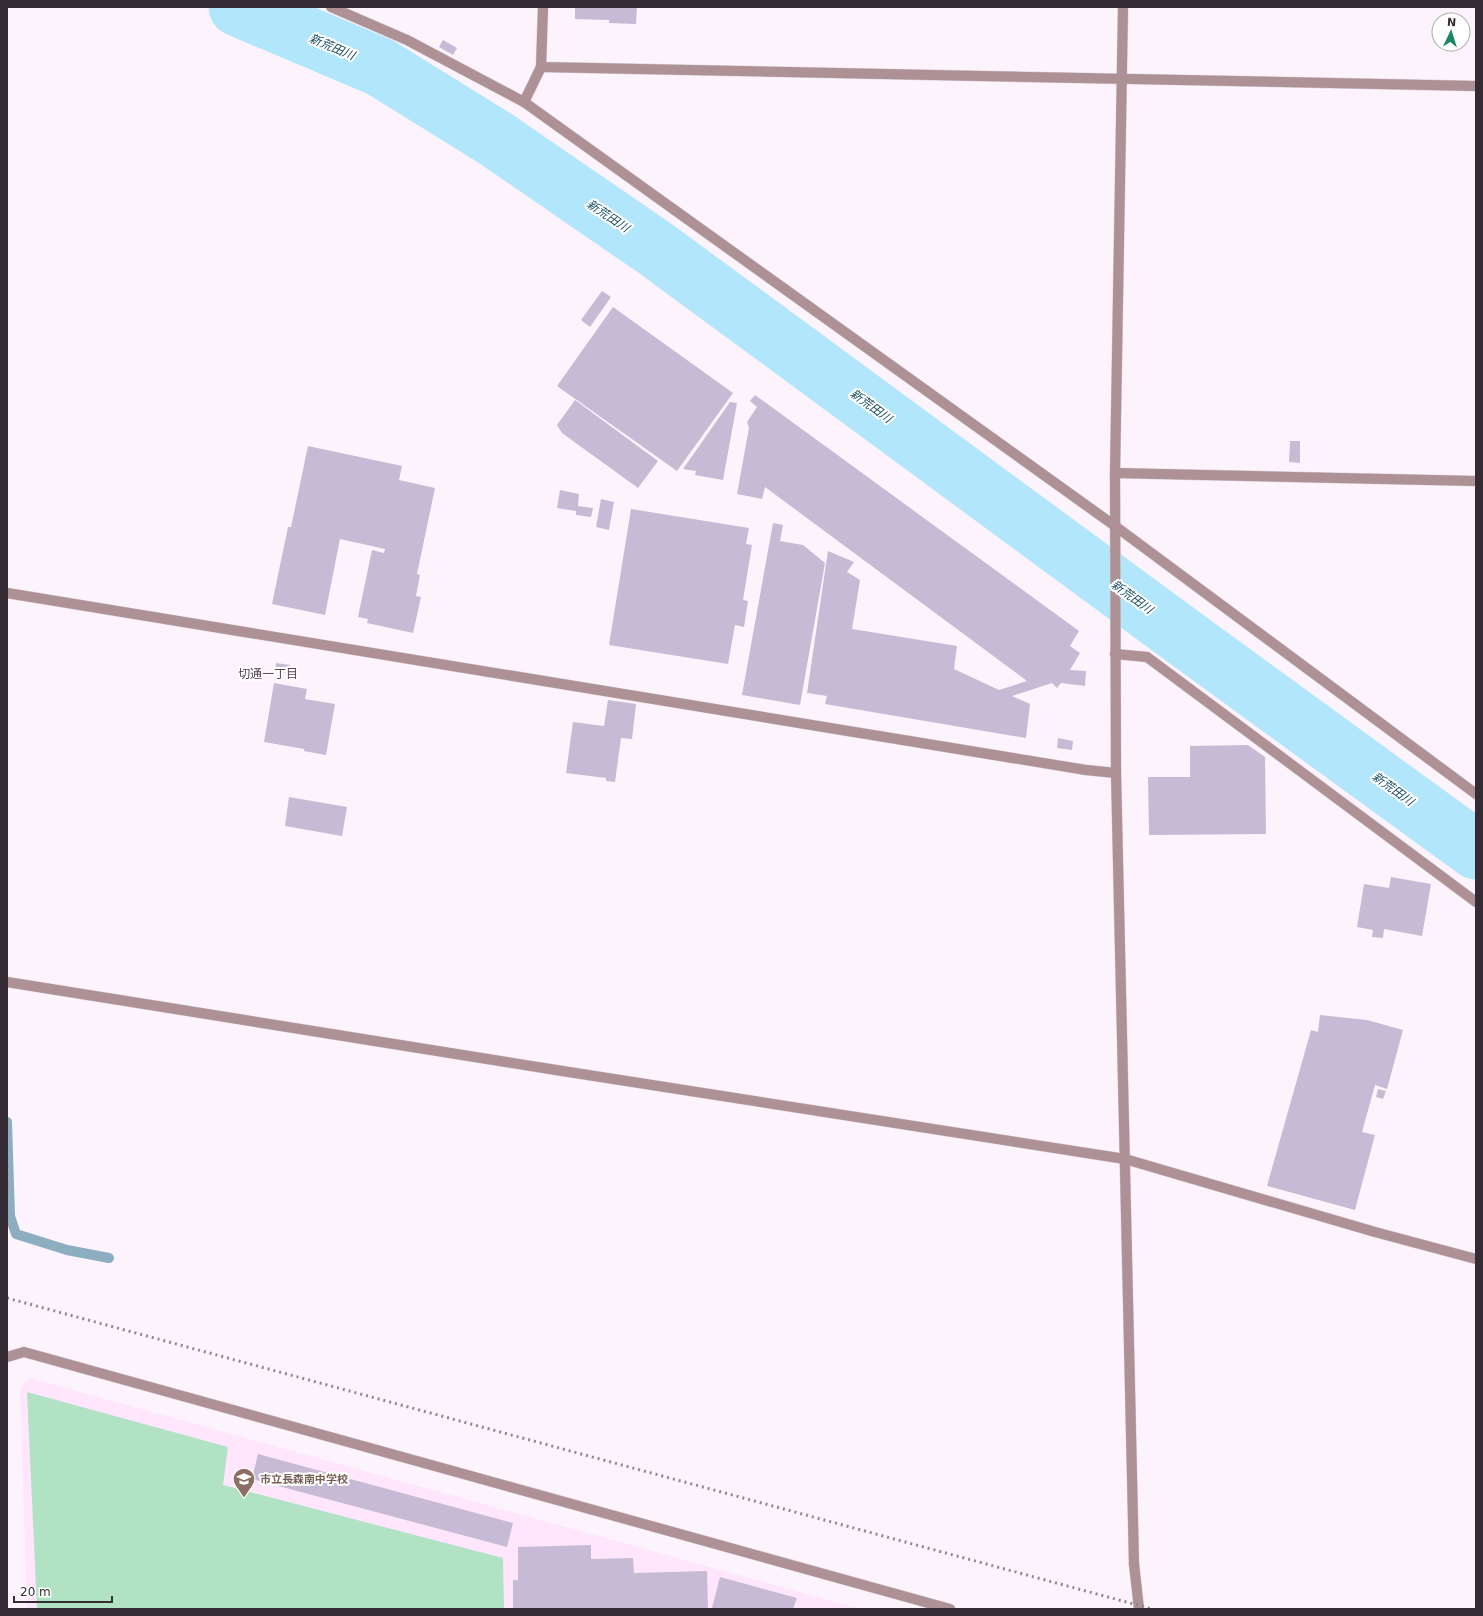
<svg xmlns="http://www.w3.org/2000/svg" width="1483" height="1616" font-family="'DejaVu Sans','Noto Sans JP',sans-serif">
	<style>
		.built { fill: #ffe6fd }
		.green { fill: #b1e2c4 }
		.lines { fill: none; stroke-linecap: round; stroke-linejoin: round }
		.stream { stroke: #8caec0; stroke-width: 10 }
		.river { stroke: #b1e6fc; stroke-width: 59 }
		.building { fill: #c7bad4 }
		.minor-casing { stroke: #d9cfd8; stroke-width: 11 }
		.tertiary-casing { stroke: #d9cfd8; stroke-width: 11 }
		.minor { stroke: #ae9195; stroke-width: 10 }
		.tertiary { stroke: #ae9195; stroke-width: 10 }
		.rail { stroke: #908790; stroke-width: 3; stroke-dasharray: 2 4; stroke-linecap: butt }
		.labels { text-anchor: middle; stroke-width: 4; stroke-linejoin: round; paint-order: stroke }
		.education-label { font-size: 11px; font-weight: bold; fill: #785e54; stroke: #fff; text-anchor: start }
		.water-label { font-size: 12px; font-style: italic; fill: #184f63; stroke: #fff }
		.neighbourhood-label { font-size: 12px; fill: #564255; stroke: #fff }
	</style>
	<rect width="100%" height="100%" fill="#fdf3fc"/>
	<polygon class="built" points="30,1378 861,1609 27,1609 20,1388"/>
	<polygon class="green" points="27,1392 228,1447 223,1485 503,1558 504,1609 37,1609"/>
	<g class="lines">
		<polyline class="stream" points="7,1122 10,1216 16,1234 67,1250 109,1258"/>
		<polyline class="river" points="238,7 380,67 496,139 656,249 1174,630 1476,850"/>
	</g>
	<g class="building">
		<polygon points="575,7 637,7 636,24 609,23 609,20 575,19"/>
		<polygon points="443,40 457,48 453,55 439,47"/>
		<polygon points="602,291 611,297 590,327 581,320"/>
		<polygon points="613,307 733,393 677,471 557,386"/>
		<polygon points="755,395 1079,631 1070,646 1080,653 1070,670 1086,671 1085,686 1061,683 1057,688 1052,683 1012,696 1030,704 1026,738 825,704 827,696 807,693 828,551 854,562 847,572 860,580 852,629 957,646 954,669 999,690 1027,681 765,487 762,499 737,494 749,428 747,422 757,407 750,401"/>
		<polygon points="575,400 658,461 638,488 562,433 557,425"/>
		<polygon points="730,402 737,403 723,480 695,475 696,471 683,469"/>
		<polygon points="1290,441 1300,441 1300,463 1289,462"/>
		<polygon points="308,446 402,466 399,480 435,488 417,574 420,575 416,596 421,597 413,633 367,623 368,619 358,617 372,550 384,553 385,549 340,539 325,615 272,604 288,527 291,527"/>
		<polygon points="560,490 579,494 578,506 593,508 591,517 576,515 576,511 557,508"/>
		<polygon points="601,499 614,502 609,530 596,527"/>
		<polygon points="631,509 749,528 746,544 752,545 743,600 748,601 744,627 735,625 728,664 609,645"/>
		<polygon points="773,523 783,525 780,541 803,545 825,563 800,705 742,695"/>
		<polygon points="276,663 290,665 289,673 275,671"/>
		<polygon points="274,683 307,689 305,699 335,704 326,755 304,751 304,749 264,742"/>
		<polygon points="608,700 636,704 632,739 621,738 615,782 606,781 606,778 566,773 573,722 604,726"/>
		<polygon points="1058,738 1073,741 1072,750 1057,748"/>
		<polygon points="1248,745 1265,757 1266,834 1149,835 1148,777 1190,777 1190,746"/>
		<polygon points="289,797 347,807 342,836 285,826"/>
		<polygon points="1391,877 1431,884 1422,936 1384,929 1383,938 1372,937 1373,930 1357,927 1364,884 1389,888"/>
		<polygon points="1320,1015 1367,1020 1403,1030 1387,1089 1375,1085 1362,1132 1375,1135 1355,1210 1267,1186 1311,1030 1318,1032"/>
		<polygon points="1378,1089 1386,1091 1383,1099 1376,1097"/>
		<polygon points="258,1454 513,1523 507,1547 252,1479"/>
		<polygon points="591,1545 591,1559 633,1558 634,1573 707,1571 708,1609 513,1609 513,1580 518,1580 518,1547"/>
		<polygon points="720,1577 797,1598 793,1609 712,1608"/>
	</g>
	<g class="lines">
		<g class="minor-casing">
			<g id="minor">
				<polyline points="331,7 407,40 524,102 541,67"/>
				<polyline points="543,7 541,67 1476,86"/>
				<polyline points="524,102 1115,526 1476,794"/>
				<polyline points="1115,473 1476,481"/>
				<polyline points="7,593 1086,770 1116,773"/>
				<polyline points="1115,654 1147,657 1476,902"/>
				<polyline points="7,982 556,1070 1125,1159 1375,1232 1476,1259"/>
				<polyline points="7,1357 24,1352 950,1609"/>
				<polyline points="1134,1564 1139,1609"/>
			</g>
		</g>
		<g class="tertiary-casing">
			<polyline id="tertiary" points="1123,7 1115,473 1116,773 1134,1564"/>
		</g>
		<use href="#minor" class="minor"/>
		<use href="#tertiary" class="tertiary"/>
		<polyline class="rail" points="7,1298 1152,1609"/>
	</g>
	<defs>
		<g id="school-pin" transform="scale(1.15)"><path d="M0 17L-7.5 6A9.5 9.5 0 1 1 7.5 6Z" fill="#8d6e63" stroke="#fff"/><path d="M0-5L7-2L0 1L-7-2ZM-4 1L0 2.5L4 1V4Q0 6-4 4Z" fill="#fff"/></g>
	</defs>
	<g fill-rule="evenodd">
		<use href="#school-pin" x="244" y="1479"/>
	</g>
	<g class="labels">
		<g class="education-label">
			<text x="260" y="1483">市立長森南中学校</text>
		</g>
		<g class="water-label">
			<text transform="translate(332 47) rotate(23)" y="4">新荒田川</text>
			<text transform="translate(608 216) rotate(34)" y="4">新荒田川</text>
			<text transform="translate(871 406) rotate(36)" y="4">新荒田川</text>
			<text transform="translate(1132 597) rotate(36)" y="4">新荒田川</text>
			<text transform="translate(1393 789) rotate(36)" y="4">新荒田川</text>
		</g>
		<g class="neighbourhood-label">
			<text x="268" y="678">切通一丁目</text>
		</g>
	</g>
	<rect width="1483" height="1616" fill="none" stroke="#342b34" stroke-width="16"/>
	<g transform="translate(1451 32) rotate(4)"><circle r="19" fill="#ffffff" stroke="#aeaaae"/>
	<path d="M0-3L7 15L0 10L-7 15Z" fill="#1a8765"/>
	<text y="-6" font-size="11" font-weight="bold" text-anchor="middle" fill="#342b34">N</text>
	</g>
	<path d="M14 1596v6h98v-6" fill="none" stroke="#342b34" stroke-width="2"/>
	<text x="20" y="1596" font-size="12" fill="#342b34" stroke="#ffffff" stroke-width="3" paint-order="stroke">20 m</text>
</svg>
